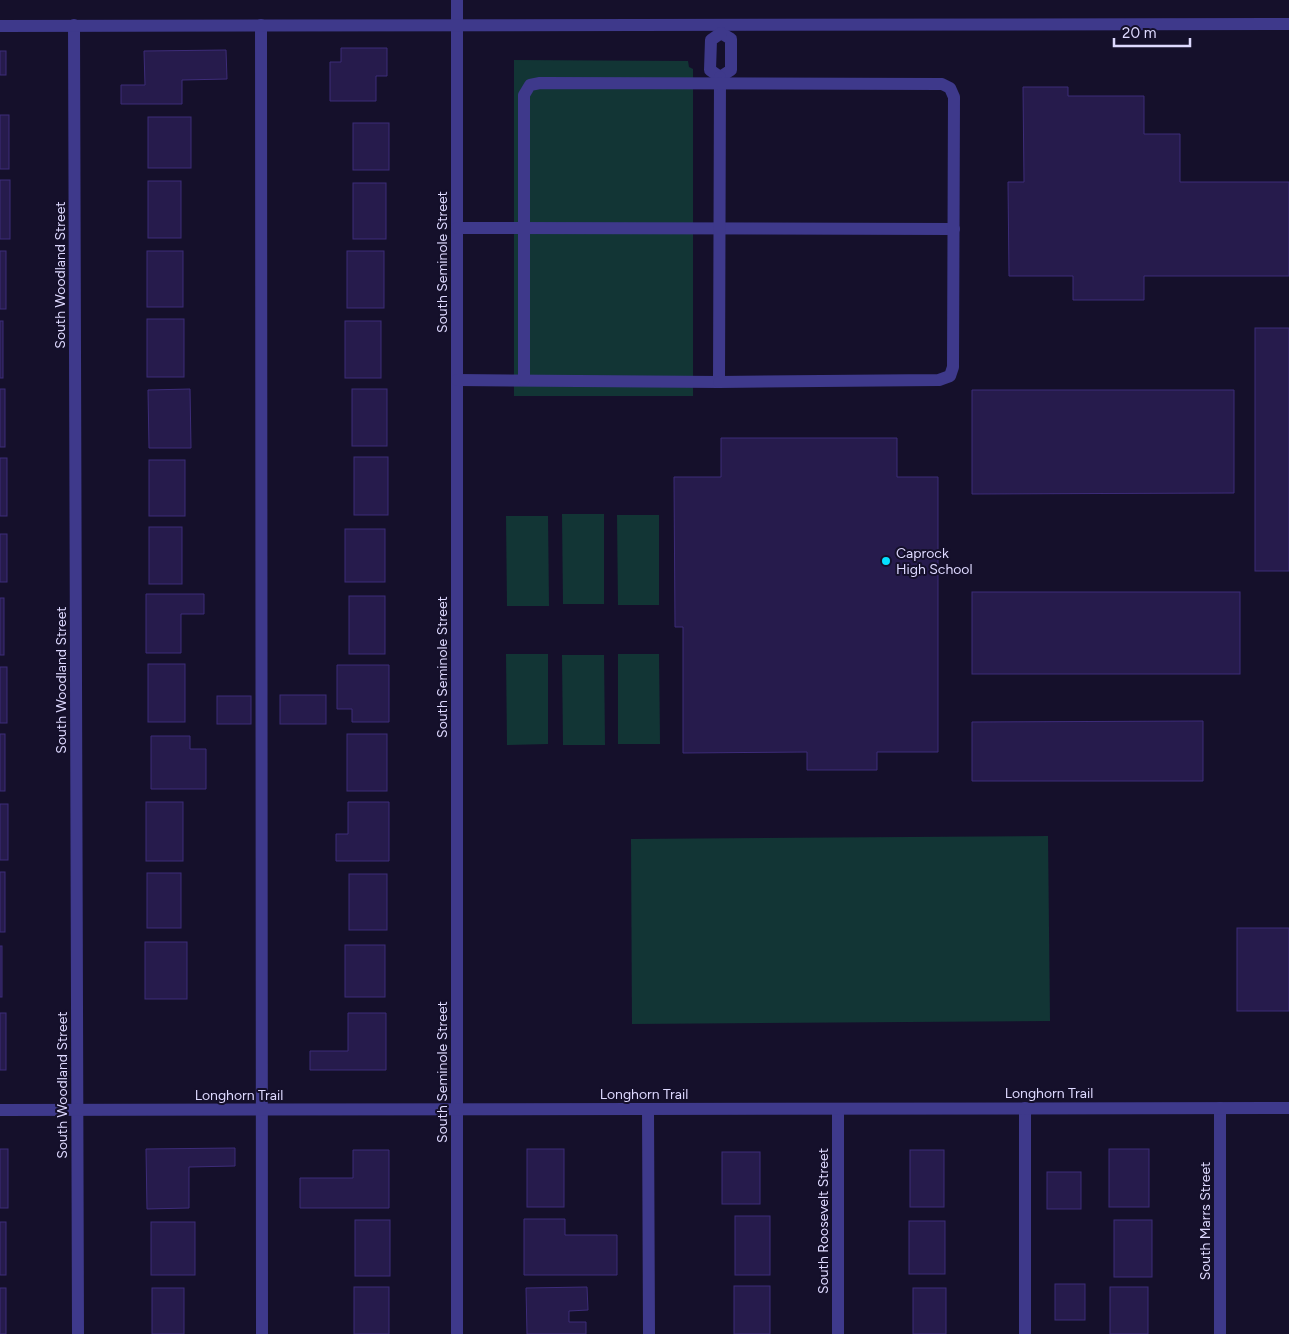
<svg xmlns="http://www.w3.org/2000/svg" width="1289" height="1334" font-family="Figtree,sans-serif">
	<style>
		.garden { fill: #123535 }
		.building { fill: #261b4c; stroke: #3d2c79 }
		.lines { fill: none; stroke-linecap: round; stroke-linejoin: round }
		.minor { stroke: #3e398b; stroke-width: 12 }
		.poi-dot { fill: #05e0ff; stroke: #15102b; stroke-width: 2 }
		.labels { text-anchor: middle; stroke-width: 4; stroke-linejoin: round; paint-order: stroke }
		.street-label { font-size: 14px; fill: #ded9ff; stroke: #15102b }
		.poi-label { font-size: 14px; fill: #ded9ff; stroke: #15102b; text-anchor: start }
	</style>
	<rect width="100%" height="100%" fill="#15102b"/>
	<g class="garden">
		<polygon points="514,60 688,61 689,67 693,69 693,396 514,396"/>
		<polygon points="562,514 604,514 604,604 563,604"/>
		<polygon points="617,515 659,515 659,605 618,605"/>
		<polygon points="506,516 548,516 549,606 507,606"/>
		<polygon points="506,654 548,654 548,744 507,745"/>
		<polygon points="618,654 659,654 660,744 618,744"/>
		<polygon points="562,655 604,655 605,745 563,745"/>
		<polygon points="1048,836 1050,1021 632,1024 631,839"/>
	</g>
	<g class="building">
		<polygon points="341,48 387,48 387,76 376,76 376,101 330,101 330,62 341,62"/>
		<polygon points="226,50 227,79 182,80 182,104 121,104 121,85 145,85 144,51"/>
		<rect x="0" y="51" width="6" height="24"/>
		<polygon points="1023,87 1068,87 1068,96 1144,96 1144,134 1180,134 1180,182 1289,182 1289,276 1144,276 1144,300 1073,300 1073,276 1009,276 1008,182 1024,182"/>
		<rect x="0" y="115" width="9" height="54"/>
		<rect x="148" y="117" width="43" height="51"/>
		<rect x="353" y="123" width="36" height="47"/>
		<rect x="0" y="180" width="10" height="59"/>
		<rect x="148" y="181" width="33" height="57"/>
		<rect x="353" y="183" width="33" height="56"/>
		<rect x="0" y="251" width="6" height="58"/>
		<rect x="147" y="251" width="36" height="56"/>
		<rect x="347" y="251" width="37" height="57"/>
		<rect x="147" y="319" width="37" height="58"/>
		<rect x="0" y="321" width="3" height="57"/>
		<rect x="345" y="321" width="36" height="57"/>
		<rect x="1255" y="328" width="34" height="243"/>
		<rect x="0" y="389" width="5" height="58"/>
		<polygon points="190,389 191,448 149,448 148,390"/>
		<rect x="352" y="389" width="35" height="57"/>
		<polygon points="972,390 1234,390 1234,493 972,494"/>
		<polygon points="721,438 897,438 897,477 938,477 938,752 877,752 877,770 807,770 807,752 683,753 683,627 675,627 674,477 721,477"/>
		<rect x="354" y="457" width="34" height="58"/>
		<rect x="0" y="458" width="7" height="58"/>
		<rect x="149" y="460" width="36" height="56"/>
		<rect x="149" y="527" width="33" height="57"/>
		<rect x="345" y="529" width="40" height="53"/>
		<rect x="0" y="534" width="7" height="48"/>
		<rect x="972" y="592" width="268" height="82"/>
		<polygon points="146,594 204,594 204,614 181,614 181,653 146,653"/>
		<rect x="349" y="596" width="36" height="58"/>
		<rect x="0" y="598" width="4" height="57"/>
		<rect x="148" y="664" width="37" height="58"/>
		<polygon points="337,665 389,665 389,722 352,722 352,709 337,709"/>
		<rect x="0" y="667" width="7" height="56"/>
		<rect x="280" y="695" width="46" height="29"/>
		<rect x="217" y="696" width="34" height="28"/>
		<polygon points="1203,721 1203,781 972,781 972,722"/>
		<rect x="0" y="734" width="5" height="57"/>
		<rect x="347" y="734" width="40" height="57"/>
		<polygon points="151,736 190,736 190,749 206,749 206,789 151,789"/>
		<rect x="146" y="802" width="37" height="59"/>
		<polygon points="348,802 389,802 389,861 336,861 336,834 348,834"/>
		<rect x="0" y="804" width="8" height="56"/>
		<rect x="0" y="872" width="5" height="60"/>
		<rect x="147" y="873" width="34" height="55"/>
		<rect x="349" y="874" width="38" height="56"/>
		<rect x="1237" y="928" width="52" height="83"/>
		<rect x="145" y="942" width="42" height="57"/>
		<rect x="345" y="945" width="40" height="52"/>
		<rect x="0" y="946" width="2" height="51"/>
		<rect x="0" y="1013" width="6" height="57"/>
		<polygon points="348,1013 386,1013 386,1070 310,1070 310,1051 348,1051"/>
		<polygon points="235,1148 235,1166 189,1167 189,1208 147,1209 146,1149"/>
		<rect x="0" y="1149" width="8" height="59"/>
		<rect x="527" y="1149" width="37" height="58"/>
		<rect x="1109" y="1149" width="40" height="58"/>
		<polygon points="353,1150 389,1150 389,1208 300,1208 300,1178 353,1178"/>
		<rect x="910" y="1150" width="34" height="57"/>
		<rect x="722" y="1152" width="38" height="52"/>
		<rect x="1047" y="1172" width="34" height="37"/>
		<rect x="735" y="1216" width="35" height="59"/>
		<polygon points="524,1219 565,1219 565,1235 617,1235 617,1275 524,1275"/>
		<rect x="355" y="1220" width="35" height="56"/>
		<rect x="1114" y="1220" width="38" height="57"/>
		<rect x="909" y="1221" width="36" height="53"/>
		<rect x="0" y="1222" width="6" height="53"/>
		<rect x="151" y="1222" width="44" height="53"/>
		<rect x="1055" y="1284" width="30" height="36"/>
		<rect x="734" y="1286" width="36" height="48"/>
		<rect x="354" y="1287" width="35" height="47"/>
		<polygon points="587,1287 588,1310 569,1311 569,1322 586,1322 586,1334 527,1334 526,1288"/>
		<rect x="1110" y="1287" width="38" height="47"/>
		<rect x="0" y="1288" width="6" height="46"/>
		<rect x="152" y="1288" width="32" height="46"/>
		<rect x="913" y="1288" width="33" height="46"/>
	</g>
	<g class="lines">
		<g class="minor">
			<polyline points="457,0 457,1334"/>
			<polyline points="74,25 78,1334"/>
			<polyline points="261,25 262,1334"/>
			<polyline points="0,26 1289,24"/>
			<polyline points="720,77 731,70 731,39 721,33"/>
			<polyline points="720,77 710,70 711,40 721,33"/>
			<polyline points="457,228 954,229"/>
			<polyline points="457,380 719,382 720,77"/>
			<polyline points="524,380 524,95 530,85 540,83 942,84 950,88 954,97 953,367 950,376 939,380 719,382"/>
			<polyline points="1025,1108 1025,1334"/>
			<polyline points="1220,1108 1220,1334"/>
			<polyline points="648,1109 649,1334"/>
			<polyline points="838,1109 838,1334"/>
			<polyline points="0,1110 1289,1108"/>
		</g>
	</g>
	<circle class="poi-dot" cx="886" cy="561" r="5"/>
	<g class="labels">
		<g class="street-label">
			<text transform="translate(442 262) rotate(-90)" y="5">South Seminole Street</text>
			<text transform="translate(60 275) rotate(-90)" y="5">South Woodland Street</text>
			<text transform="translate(442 667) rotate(-90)" y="5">South Seminole Street</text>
			<text transform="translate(61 680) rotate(-90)" y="5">South Woodland Street</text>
			<text transform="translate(442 1072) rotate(-90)" y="5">South Seminole Street</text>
			<text transform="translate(62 1085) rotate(-90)" y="5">South Woodland Street</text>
			<text x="1049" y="1098">Longhorn Trail</text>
			<text x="644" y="1099">Longhorn Trail</text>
			<text x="239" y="1100">Longhorn Trail</text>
			<text transform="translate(823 1221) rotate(-90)" y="5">South Roosevelt Street</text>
			<text transform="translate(1205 1221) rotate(-90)" y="5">South Marrs Street</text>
		</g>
		<g class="poi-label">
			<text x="896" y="558">Caprock<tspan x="896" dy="16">High School</tspan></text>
		</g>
	</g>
	<path d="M1114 38v8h76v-8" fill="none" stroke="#ded9ff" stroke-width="2.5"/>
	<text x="1122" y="38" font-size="15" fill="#ded9ff" stroke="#15102b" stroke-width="4" paint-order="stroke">20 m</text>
</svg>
